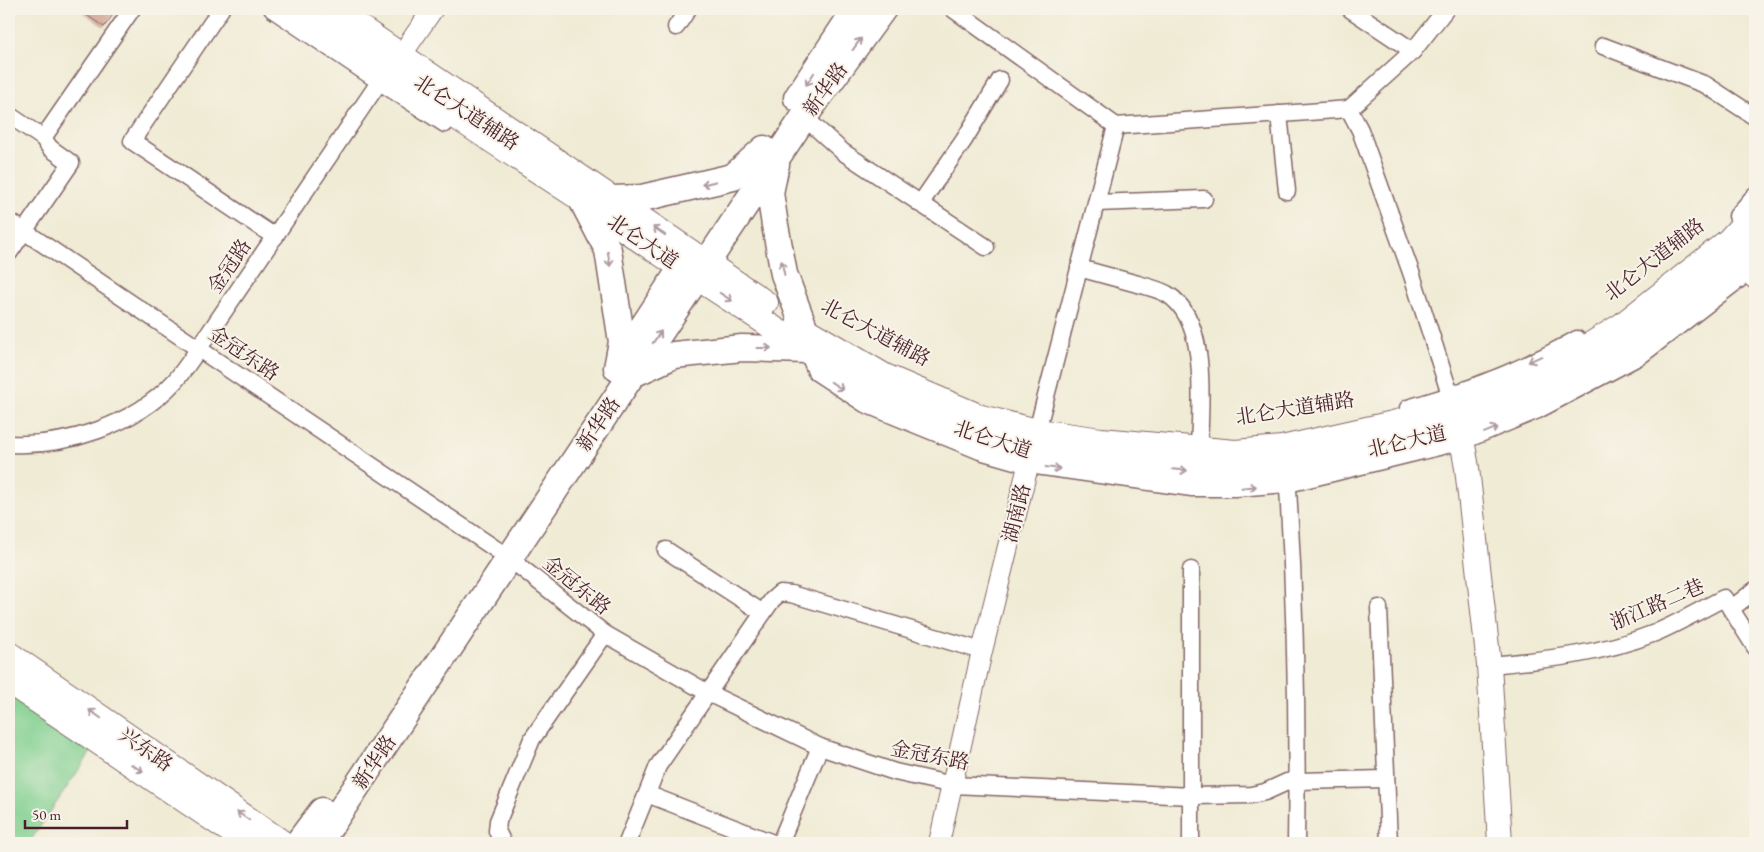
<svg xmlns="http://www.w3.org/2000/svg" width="1764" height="852" font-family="'EB Garamond','Noto Serif SC',serif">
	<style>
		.green { fill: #80cf8f; stroke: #65775d }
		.building { fill: #ce9f8e }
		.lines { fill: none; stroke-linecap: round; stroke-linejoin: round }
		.minor-casing { stroke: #846666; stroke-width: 19 }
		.tertiary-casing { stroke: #846666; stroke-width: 22 }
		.secondary-casing { stroke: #846666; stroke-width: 26 }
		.primary-casing { stroke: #846666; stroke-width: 29 }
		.minor { stroke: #fff; stroke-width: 16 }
		.tertiary { stroke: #fff; stroke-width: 20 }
		.secondary { stroke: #fff; stroke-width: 24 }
		.primary { stroke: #fff; stroke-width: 26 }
		.oneway { stroke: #ae9aa0 }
		.labels { text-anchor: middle; stroke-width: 4; stroke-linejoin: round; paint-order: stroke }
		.street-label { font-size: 20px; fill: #4a1f2b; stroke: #f7f3e8 }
	</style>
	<rect width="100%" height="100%" fill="#f7f3e8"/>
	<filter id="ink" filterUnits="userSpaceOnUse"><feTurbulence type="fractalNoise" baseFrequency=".02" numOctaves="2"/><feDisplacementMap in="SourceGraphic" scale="10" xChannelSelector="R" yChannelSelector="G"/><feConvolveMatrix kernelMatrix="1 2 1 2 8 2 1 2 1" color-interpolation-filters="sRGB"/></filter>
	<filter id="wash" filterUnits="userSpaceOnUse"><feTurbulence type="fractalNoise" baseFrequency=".0096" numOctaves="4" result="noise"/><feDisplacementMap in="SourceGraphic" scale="20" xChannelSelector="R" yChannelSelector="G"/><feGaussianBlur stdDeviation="1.12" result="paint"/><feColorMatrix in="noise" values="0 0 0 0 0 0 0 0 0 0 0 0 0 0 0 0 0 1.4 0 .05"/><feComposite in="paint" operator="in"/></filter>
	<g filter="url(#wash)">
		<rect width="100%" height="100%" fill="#f0ebd4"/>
		<polygon class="green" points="9,691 93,749 29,843 9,843"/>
		<g id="blocks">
			<polygon class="building" points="78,9 117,9 104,27"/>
		</g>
	</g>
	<g filter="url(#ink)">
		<use href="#blocks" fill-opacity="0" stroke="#846666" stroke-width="1"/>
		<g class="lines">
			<g class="minor-casing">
				<g id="minor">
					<polyline points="221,9 132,141 275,237"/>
					<polyline points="272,9 380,82 445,124"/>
					<polyline points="953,9 1116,126 1349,109"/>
					<polyline points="1350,9 1413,51"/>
					<polyline points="1446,9 1413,51 1349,109 1360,130 1412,275 1453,404"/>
					<polyline points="676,27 688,9"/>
					<polyline points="1603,46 1706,85 1755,117"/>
					<polyline points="1279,114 1287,191"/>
					<polyline points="9,115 43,138 132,9"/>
					<polyline points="804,117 843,152 986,247"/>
					<polyline points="1096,203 1204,199"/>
					<polyline points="920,204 964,140 1000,80"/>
					<polyline points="1737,216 1755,195"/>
					<polyline points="9,221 509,558 605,634 708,693 820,747 895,772 953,785 1192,796 1251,795 1265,792 1287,782 1297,781 1386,779"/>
					<polyline points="9,253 71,163 50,148 43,138"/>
					<path d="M1079 268C1097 273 1116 278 1134 283 1145 286 1158 289 1167 294 1210 320 1200 406 1199 449"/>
					<polyline points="807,350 816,372 865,404 980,451 1029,465 1192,488 1236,488 1288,484 1463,441 1538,410 1640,356 1749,272 1755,264"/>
					<path d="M1408 408C1464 392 1526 368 1577 339"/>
					<polyline points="1037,431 1116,126"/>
					<path d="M9 444C66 447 134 425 174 382 183 372 191 360 199 348L386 72"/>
					<path d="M1287 473C1295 596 1298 720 1296 843"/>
					<polyline points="666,550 763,613"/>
					<polyline points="1191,570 1191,843"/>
					<polyline points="1379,608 1389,843"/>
					<polyline points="1731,609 1755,590"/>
					<path d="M1489 665C1546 660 1602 654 1655 633 1679 623 1702 609 1724 598L1755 647"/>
					<polyline points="647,794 773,843"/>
					<polyline points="503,843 497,831 498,821 532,739 605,634"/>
					<polyline points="627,843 658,766 772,600 780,593 791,594 982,651"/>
					<polyline points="780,843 820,747"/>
				</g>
			</g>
			<g class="tertiary-casing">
				<g id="tertiary">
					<polyline points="402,54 433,9"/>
					<polyline points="1739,262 1755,279"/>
					<polyline points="939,843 982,651 1035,438"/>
				</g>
			</g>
			<g class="secondary-casing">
				<g id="secondary">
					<polyline points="292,9 582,200 644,243 871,392 986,441 1032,453 1110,464 1195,471 1239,473 1287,468 1460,428 1534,397 1586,373 1634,345 1739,262 1755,244"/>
					<polyline points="333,9 766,303"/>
					<polyline points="798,325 885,376 981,417 1037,431 1101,440 1235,452 1282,448 1389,424 1454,408 1525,378 1578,352 1622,325 1728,241 1755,211"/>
					<polyline points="1460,428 1467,468 1489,665 1500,843"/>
					<polyline points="9,654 283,843"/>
					<polyline points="9,682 248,843"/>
				</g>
			</g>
			<g class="primary-casing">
				<g id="primary">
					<polyline points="797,98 856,9"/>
					<polyline points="776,164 770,193 775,225 784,274 805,330"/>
					<polyline points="613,199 642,198 733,177 764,149"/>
					<polyline points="582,200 608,250 622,342 617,368"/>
					<polyline points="631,345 677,275"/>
					<polyline points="633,374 674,355 742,348 807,350"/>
					<polyline points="298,843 322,811"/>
					<polyline points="319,843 804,117 883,9"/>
				</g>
			</g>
			<use href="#minor" class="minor"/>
			<use href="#tertiary" class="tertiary"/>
			<use href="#secondary" class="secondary"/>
			<use href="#primary" class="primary"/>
		</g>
		<defs><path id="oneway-shaft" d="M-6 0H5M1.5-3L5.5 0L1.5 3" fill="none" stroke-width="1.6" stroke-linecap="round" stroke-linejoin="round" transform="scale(1.25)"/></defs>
		<g class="oneway">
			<use href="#oneway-shaft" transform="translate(857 44) rotate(-54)"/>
			<use href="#oneway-shaft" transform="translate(810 79) rotate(123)"/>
			<use href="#oneway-shaft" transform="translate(709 183) rotate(167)"/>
			<use href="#oneway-shaft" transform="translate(659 231) rotate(-146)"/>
			<use href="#oneway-shaft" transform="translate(609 259) rotate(80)"/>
			<use href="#oneway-shaft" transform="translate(783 268) rotate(-102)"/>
			<use href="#oneway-shaft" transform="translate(726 297) rotate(33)"/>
			<use href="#oneway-shaft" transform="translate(657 337) rotate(-55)"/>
			<use href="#oneway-shaft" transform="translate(764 348)"/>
			<use href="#oneway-shaft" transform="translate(1535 359) rotate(155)"/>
			<use href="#oneway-shaft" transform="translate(837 386) rotate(34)"/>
			<use href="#oneway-shaft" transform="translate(1491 430) rotate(-22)"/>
			<use href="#oneway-shaft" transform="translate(1053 468) rotate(8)"/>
			<use href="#oneway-shaft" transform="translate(1180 470) rotate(5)"/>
			<use href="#oneway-shaft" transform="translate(1249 487) rotate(-5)"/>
			<use href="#oneway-shaft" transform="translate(95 714) rotate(-145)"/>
			<use href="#oneway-shaft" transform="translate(137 768) rotate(34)"/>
			<use href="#oneway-shaft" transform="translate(243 816) rotate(-145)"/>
		</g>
	</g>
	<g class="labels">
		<g class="street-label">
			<text transform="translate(825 89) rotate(-54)" y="7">新华路</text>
			<text transform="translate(467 112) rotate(33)" y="7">北仑大道辅路</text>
			<text transform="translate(643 241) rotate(34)" y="7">北仑大道</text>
			<text transform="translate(1654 259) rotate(-38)" y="7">北仑大道辅路</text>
			<text transform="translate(229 266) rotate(-56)" y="7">金冠路</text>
			<text transform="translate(876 332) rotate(28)" y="7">北仑大道辅路</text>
			<text transform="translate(244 353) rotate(34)" y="7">金冠东路</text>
			<text transform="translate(1295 408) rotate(-9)" y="7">北仑大道辅路</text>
			<text transform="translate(598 424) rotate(-56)" y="7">新华路</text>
			<text transform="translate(993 439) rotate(18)" y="7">北仑大道</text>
			<text transform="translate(1407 441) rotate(-13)" y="7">北仑大道</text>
			<text transform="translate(1016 513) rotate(-76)" y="7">湖南路</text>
			<text transform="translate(577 585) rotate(39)" y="7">金冠东路</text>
			<text transform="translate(1657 604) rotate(-23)" y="7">浙江路二巷</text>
			<text transform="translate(146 749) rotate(35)" y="7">兴东路</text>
			<text transform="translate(930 755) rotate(11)" y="7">金冠东路</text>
			<text transform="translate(374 762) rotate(-56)" y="7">新华路</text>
		</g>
	</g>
	<rect width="1764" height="852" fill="none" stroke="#f7f3e8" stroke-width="30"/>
	<path d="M25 820v8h102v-8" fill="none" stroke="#4a1f2b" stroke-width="2.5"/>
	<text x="32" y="820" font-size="15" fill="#4a1f2b" stroke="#f7f3e8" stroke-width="4" paint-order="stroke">50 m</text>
</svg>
